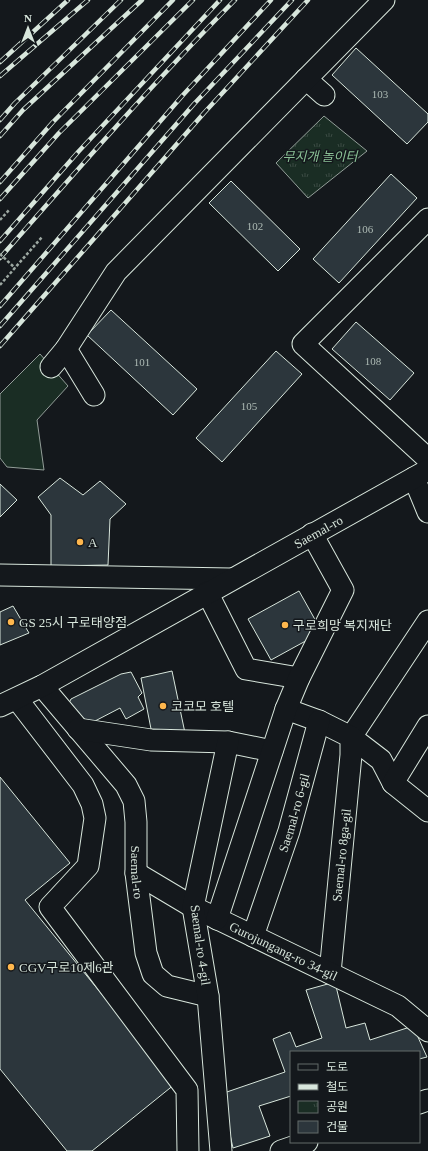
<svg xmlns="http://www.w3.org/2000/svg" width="428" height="1151" font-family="'Times New Roman','Noto Sans KR',serif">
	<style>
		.grass { fill: #1a2d24; stroke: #939e99 }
		.park { fill: url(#park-tufts); stroke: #939e99 }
		.building { fill: #2c363c; stroke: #d8e6dc }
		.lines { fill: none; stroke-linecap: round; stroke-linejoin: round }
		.minor-casing { stroke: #d8e6dc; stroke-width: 23 }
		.path { stroke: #9da8a2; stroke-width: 2.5; stroke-dasharray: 3 2; stroke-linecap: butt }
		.minor { stroke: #14181c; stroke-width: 21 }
		.rail-casing { stroke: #d8e6dc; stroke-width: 4.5 }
		.rail { stroke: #14181c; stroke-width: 3; stroke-dasharray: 9; stroke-linecap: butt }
		.path-bridge { stroke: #9da8a2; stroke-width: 2.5; stroke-dasharray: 3 2; stroke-linecap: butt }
		.poi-dot { fill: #ffb74d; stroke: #14181c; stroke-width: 1.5 }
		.labels { text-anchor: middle; stroke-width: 3; stroke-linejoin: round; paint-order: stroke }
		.number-label { font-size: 11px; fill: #adbab4 }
		.park-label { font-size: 13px; font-style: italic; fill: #8ac095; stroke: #14181c }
		.street-label { font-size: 13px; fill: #d8e6dc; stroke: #14181c }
		.poi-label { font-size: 13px; fill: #d8e6dc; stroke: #14181c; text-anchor: start }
	</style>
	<defs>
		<pattern id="park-tufts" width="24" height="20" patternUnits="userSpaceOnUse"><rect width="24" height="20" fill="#1a2d24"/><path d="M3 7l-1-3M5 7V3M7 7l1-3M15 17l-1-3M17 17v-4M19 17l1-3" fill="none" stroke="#3b4b43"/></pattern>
	</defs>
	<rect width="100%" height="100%" fill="#14181c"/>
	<polygon class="grass" points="40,354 68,386 37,420 44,470 7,467 0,458 0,394"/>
	<polygon class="park" points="324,116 367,151 308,198 276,163"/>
	<g class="building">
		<polygon points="356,48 428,114 428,122 407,144 332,75"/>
		<polygon points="391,174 417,198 339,283 313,259"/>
		<polygon points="231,181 300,249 278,271 209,203"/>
		<polygon points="111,310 197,389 173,415 87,335"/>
		<polygon points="356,322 414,373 390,400 332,349"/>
		<polygon points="276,351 302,374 222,462 196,438"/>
		<polygon points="60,478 83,495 100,481 126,504 110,519 108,565 51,566 51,515 38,497"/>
		<polygon points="0,484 17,500 0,517"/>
		<polygon points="299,591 322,632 271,660 248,619"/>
		<polygon points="13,606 29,633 0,645 0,612"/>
		<polygon points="172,671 185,733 152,734 141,678"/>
		<polygon points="131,672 142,693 138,697 144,709 126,719 120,708 95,721 82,720 69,703 71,699 121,674"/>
		<polygon points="0,777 70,863 25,900 175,1084 92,1151 67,1151 0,1069"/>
		<polygon points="335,982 346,1028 365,1023 370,1040 413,1026 427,1057 419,1059 419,1052 291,1052 291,1096 259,1106 270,1136 233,1148 221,1094 285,1072 273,1039 290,1032 296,1047 322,1038 306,990"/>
	</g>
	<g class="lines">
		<g class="minor-casing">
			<g id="minor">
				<polyline points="306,79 324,95"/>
				<polyline points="428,219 303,344 428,459"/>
				<polyline points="51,367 66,349"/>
				<polyline points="94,395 66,349 116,272 384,0"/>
				<polyline points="414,478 428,512"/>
				<polyline points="0,575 231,579"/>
				<polyline points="207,592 246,669 299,678"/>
				<polyline points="428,621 351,737 381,760 393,783 428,811"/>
				<path id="s1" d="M42 686 126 785 134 801 136 822V873L146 953 153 974 167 986 208 996"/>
				<polyline points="17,699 83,785 92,804 95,818 88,866 50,907 187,1090 188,1151"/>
				<path id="s2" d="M0 706 42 686 428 470"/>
				<polyline points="286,709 319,721 351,737 351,755 330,973"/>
				<polyline points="78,729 151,740 228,742 272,751"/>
				<polyline points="393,783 428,726"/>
				<path id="s3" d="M136 873 193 907 398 1006 428 1031"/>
				<polyline points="217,919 286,709 299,678 343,590 312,534"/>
				<path id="s4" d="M253 936 289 831 319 721"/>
				<polyline points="419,1103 428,1100"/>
				<polyline points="221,1151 208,996 193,907 228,742"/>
				<polyline points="281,1151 307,1142"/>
			</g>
		</g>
		<g class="path">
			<polyline points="0,220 9,210"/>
			<polyline points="0,285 42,237"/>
		</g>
		<use href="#minor" class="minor"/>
		<g class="rail-casing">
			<g id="rail">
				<polyline points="0,62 68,0"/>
				<polyline points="0,76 88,0"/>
				<polyline points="0,120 15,103 121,0"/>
				<polyline points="0,136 23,110 142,0"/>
				<polyline points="0,182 53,122 173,0"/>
				<polyline points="0,199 59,133 193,0"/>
				<polyline points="0,241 79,151 220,0"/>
				<path d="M0 258C77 170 153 83 235 0"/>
				<polyline points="0,306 183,95 271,0"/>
				<polyline points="0,326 194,104 292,0"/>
				<polyline points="0,346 204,113 308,0"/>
			</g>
		</g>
		<use href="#rail" class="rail"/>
		<polyline class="path-bridge" points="0,254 15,268"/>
	</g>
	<g class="poi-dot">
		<circle cx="80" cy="542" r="4"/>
		<circle cx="11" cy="622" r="4"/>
		<circle cx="285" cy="625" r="4"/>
		<circle cx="163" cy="706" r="4"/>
		<circle cx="11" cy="967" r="4"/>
	</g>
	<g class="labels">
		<g class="number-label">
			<text x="380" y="98">103</text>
			<text x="255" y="230">102</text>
			<text x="365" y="233">106</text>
			<text x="373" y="365">108</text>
			<text x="142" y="366">101</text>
			<text x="249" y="410">105</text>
		</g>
		<g class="park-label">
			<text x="320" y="161">무지개 놀이터</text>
		</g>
		<g class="street-label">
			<text dy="5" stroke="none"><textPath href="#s2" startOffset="363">Saemal-ro</textPath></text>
			<text dy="5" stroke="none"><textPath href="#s4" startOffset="130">Saemal-ro 6-gil</textPath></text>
			<text transform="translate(341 855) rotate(-84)" y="5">Saemal-ro 8ga-gil</text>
			<text dy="5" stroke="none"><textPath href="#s1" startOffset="219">Saemal-ro</textPath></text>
			<text transform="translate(201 945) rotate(82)" y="5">Saemal-ro 4-gil</text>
			<text dy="5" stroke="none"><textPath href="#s3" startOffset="167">Gurojungang-ro 34-gil</textPath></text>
		</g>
		<g class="poi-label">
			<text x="88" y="547">A</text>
			<text x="19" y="627">GS 25시 구로태양점</text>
			<text x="293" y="630">구로희망 복지재단</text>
			<text x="171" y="711">코코모 호텔</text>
			<text x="19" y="972">CGV구로10제6관</text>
		</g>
	</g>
	<rect x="290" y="1051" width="130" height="92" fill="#14181c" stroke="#626a69"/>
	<rect x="298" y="1064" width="20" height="6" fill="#14181c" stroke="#626a69"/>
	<text x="326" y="1071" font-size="12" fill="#d8e6dc">도로</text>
	<rect x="298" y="1084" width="20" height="6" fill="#d8e6dc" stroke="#626a69"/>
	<text x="326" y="1091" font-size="12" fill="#d8e6dc">철도</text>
	<rect x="298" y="1101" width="20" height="12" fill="url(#park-tufts)" stroke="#626a69"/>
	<text x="326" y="1111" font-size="12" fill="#d8e6dc">공원</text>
	<rect x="298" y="1121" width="20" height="12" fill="#2c363c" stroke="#626a69"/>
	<text x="326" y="1131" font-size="12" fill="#d8e6dc">건물</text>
	<g transform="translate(28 28)" stroke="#14181c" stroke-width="3" paint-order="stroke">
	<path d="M0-3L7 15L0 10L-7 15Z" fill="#d8e6dc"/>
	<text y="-6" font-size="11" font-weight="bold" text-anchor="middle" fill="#d8e6dc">N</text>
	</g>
</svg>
